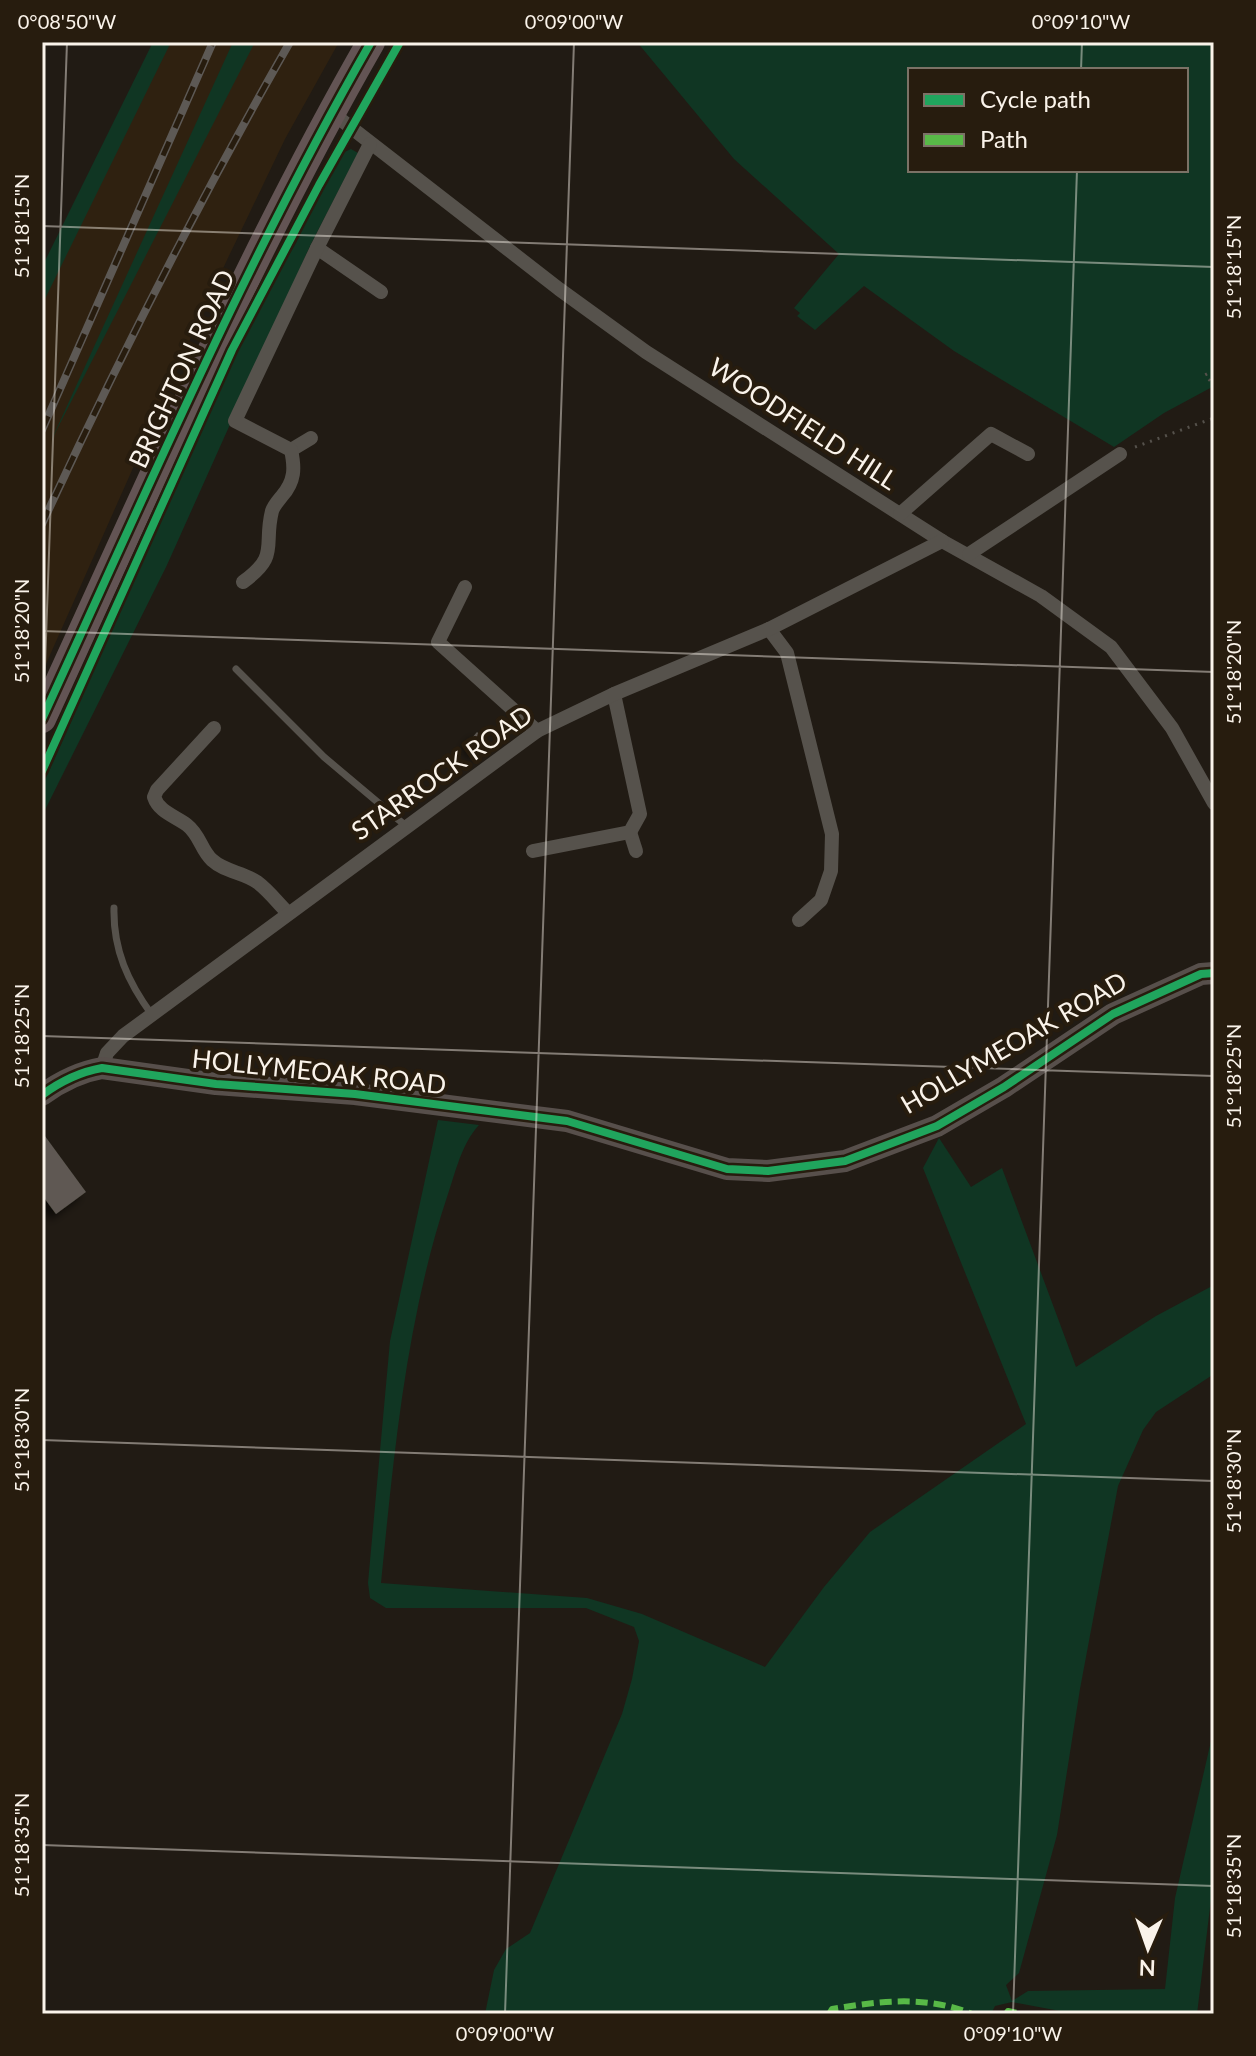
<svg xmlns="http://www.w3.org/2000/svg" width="1256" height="2056" font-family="Lato,sans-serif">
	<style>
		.built { fill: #2f2110 }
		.green { fill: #103623; fill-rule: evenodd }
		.building { fill: #5e5952; filter: url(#shadow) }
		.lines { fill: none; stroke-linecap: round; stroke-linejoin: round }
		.path { stroke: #55514b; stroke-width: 3; stroke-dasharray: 2 6; stroke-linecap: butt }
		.lane { stroke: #56524c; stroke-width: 7 }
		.street { stroke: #56524c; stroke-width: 14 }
		.secondary { stroke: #574f4b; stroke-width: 22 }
		.highway { stroke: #635454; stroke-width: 28 }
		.rail-casing { stroke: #5d5955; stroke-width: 8 }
		.rail { stroke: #271c0e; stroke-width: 5; stroke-dasharray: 15; stroke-linecap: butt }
		.quiet { stroke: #58b947; stroke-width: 6; stroke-dasharray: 12 6; stroke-linecap: butt }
		.cycleway-casing { stroke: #271c0e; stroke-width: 13 }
		.cycleway { stroke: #20a55d; stroke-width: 8 }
		.ticks { fill: none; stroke: #faf3ea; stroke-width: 2; stroke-opacity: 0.45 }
		.labels { text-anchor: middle; stroke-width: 8; stroke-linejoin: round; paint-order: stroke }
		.street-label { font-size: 26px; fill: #faf3ea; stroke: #271c0e }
		.neatline { fill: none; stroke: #faf3ea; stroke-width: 3 }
		.ticks-label { font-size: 20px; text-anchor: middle; fill: #faf3ea }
	</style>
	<defs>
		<filter id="shadow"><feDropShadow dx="-6" dy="6" stdDeviation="4" flood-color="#0009"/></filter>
	</defs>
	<rect width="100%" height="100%" fill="#211b14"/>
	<polygon class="built" points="157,42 339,42 285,139 204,308 42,673 42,295"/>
	<g class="green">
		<polygon points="153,42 171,42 42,305 42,267"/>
		<polygon points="233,42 255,42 51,441"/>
		<path d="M637 42H1214V386L1164 413 1114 447 954 351 864 286 815 330 797 316 800 313 794 308 839 254 734 159ZM1186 70V170H910V70Z"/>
		<polygon points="351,149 358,153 310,246 167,565 42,816 42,787 250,319 296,243 336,156"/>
		<path d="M438 1120 479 1125C461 1145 456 1171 447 1197 406 1321 394 1453 381 1583L587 1598 642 1614 765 1667 824 1587 870 1532 1026 1424 923 1168 939 1138 971 1187 1002 1168 1076 1367 1156 1316 1214 1285V1374L1156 1412 1143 1430 1118 1486 1080 1689 1057 1835 1019 1973 1006 1985 1012 2001 1028 1991 1165 1989 1175 1898 1214 1728V1875L1197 2014H1076L1012 2002 995 2006 991 2014H485L494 1970 506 1949 530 1933 622 1714 632 1679 639 1641 634 1627 586 1608H386L370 1598 368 1583 390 1341Z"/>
	</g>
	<g class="building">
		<polygon points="477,732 488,742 478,753 467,744"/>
		<polygon points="42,1132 86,1192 56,1214 42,1195"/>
	</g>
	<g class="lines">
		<g class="path">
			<polyline points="385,66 400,42"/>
			<polyline points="359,115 368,97"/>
			<polyline points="1214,370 1205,375 1214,385"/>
			<polyline points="1135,447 1214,418"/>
			<polyline points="42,771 57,737"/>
		</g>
		<g class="lane">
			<polyline points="236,669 324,757 406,826"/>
			<path d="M114 908C113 950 128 982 152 1015"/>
		</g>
		<g class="street">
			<polyline points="331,112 559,289 646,352 942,541 1041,596 1111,647 1172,728 1214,803"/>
			<polyline points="317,248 381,292"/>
			<polyline points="291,450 311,438"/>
			<polyline points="900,514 991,434 1028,454"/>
			<polyline points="969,554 1120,454"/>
			<path d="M243 582C280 555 263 547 272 511 274 505 278 501 282 496 295 481 295 468 291 450L235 421 317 248 370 144"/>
			<polyline points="465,587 438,642 537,731"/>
			<polyline points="769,629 787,653 832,834 831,871 821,900 799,920"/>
			<path d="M214 728 157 790 154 797C159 812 175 816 187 825 200 835 201 850 212 860 225 872 243 872 257 882 268 890 278 903 288 913"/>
			<polyline points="630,832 636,851"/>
			<polyline points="533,851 630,832 640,814 614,694"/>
			<polyline points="102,1068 107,1053 123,1036 537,731 614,694 769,629 942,541"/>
		</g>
		<path class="secondary" d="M42 1095C61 1081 79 1072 102 1068L216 1084 355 1094 567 1121 727 1169 768 1171 845 1161 937 1126 1004 1087 1113 1014 1201 974 1214 973"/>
		<path class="highway" d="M42 719C147 491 246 260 371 42"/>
		<g class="rail-casing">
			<g id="rail">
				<polyline points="42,430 213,42"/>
				<path d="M42 524C118 360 200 199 290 42"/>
			</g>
		</g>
		<use href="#rail" class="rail"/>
		<g class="quiet">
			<path d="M829 2014 832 2009C879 2001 927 1995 972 2014"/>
			<polyline points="1006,2014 1008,2011 1023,2014"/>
		</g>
		<g class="cycleway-casing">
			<g id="cycleway">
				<path d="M42 719C147 491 246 260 371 42"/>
				<polyline points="42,771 232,350 319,185 400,42"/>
				<path d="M42 1095C61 1081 79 1072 102 1068L216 1084 355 1094 567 1121 727 1169 768 1171 845 1161 937 1126 1004 1087 1113 1014 1201 974 1214 973"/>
			</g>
		</g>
		<use href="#cycleway" class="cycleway"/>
	</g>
	<path class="ticks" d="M1081 70 1082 42M42 226 1214 267M42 631 1214 672M42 752 67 42M42 1036 1214 1076M42 1440 1214 1481M42 1845 1214 1886M505 2014 574 42M1013 2014 1077 170"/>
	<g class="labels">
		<g class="street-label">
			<text transform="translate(182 369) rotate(-65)" y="9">BRIGHTON ROAD</text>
			<text transform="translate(803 424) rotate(33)" y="9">WOODFIELD HILL</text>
			<text transform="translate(442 773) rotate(-35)" y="9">STARROCK ROAD</text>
			<text transform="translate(1014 1043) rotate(-30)" y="9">HOLLYMEOAK ROAD</text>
			<text transform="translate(319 1072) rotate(6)" y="9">HOLLYMEOAK ROAD</text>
		</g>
	</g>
	<rect width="1256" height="2056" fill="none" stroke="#271c0e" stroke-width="88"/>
	<rect x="908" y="68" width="280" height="104" fill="#271c0e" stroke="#7b7266" stroke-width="2"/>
	<rect x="924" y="94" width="40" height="12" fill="#20a55d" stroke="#7b7266" stroke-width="2"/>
	<text x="980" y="108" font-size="24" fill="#faf3ea">Cycle path</text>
	<rect x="924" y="134" width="40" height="12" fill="#58b947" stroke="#7b7266" stroke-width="2"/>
	<text x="980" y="148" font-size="24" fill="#faf3ea">Path</text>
	<g transform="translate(1148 1948) rotate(182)" stroke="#271c0e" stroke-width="6" paint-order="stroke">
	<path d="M0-6L14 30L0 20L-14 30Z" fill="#faf3ea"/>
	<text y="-12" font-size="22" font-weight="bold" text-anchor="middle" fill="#faf3ea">N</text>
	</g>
	<rect x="44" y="44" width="1168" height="1968" class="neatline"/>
	<g class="ticks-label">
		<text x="67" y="29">0°08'50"W</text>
		<text x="574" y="29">0°09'00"W</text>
		<text x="1081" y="29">0°09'10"W</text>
		<text transform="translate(22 226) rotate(-90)" y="7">51°18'15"N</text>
		<text transform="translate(1234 267) rotate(-90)" y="7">51°18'15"N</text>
		<text transform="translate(22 631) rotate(-90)" y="7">51°18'20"N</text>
		<text transform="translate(1234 672) rotate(-90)" y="7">51°18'20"N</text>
		<text transform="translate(22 1036) rotate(-90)" y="7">51°18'25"N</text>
		<text transform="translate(1234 1076) rotate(-90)" y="7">51°18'25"N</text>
		<text transform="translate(22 1440) rotate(-90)" y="7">51°18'30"N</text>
		<text transform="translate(1234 1481) rotate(-90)" y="7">51°18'30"N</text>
		<text transform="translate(22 1845) rotate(-90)" y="7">51°18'35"N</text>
		<text transform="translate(1234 1886) rotate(-90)" y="7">51°18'35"N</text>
		<text x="505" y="2041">0°09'00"W</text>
		<text x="1013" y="2041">0°09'10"W</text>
	</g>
</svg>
